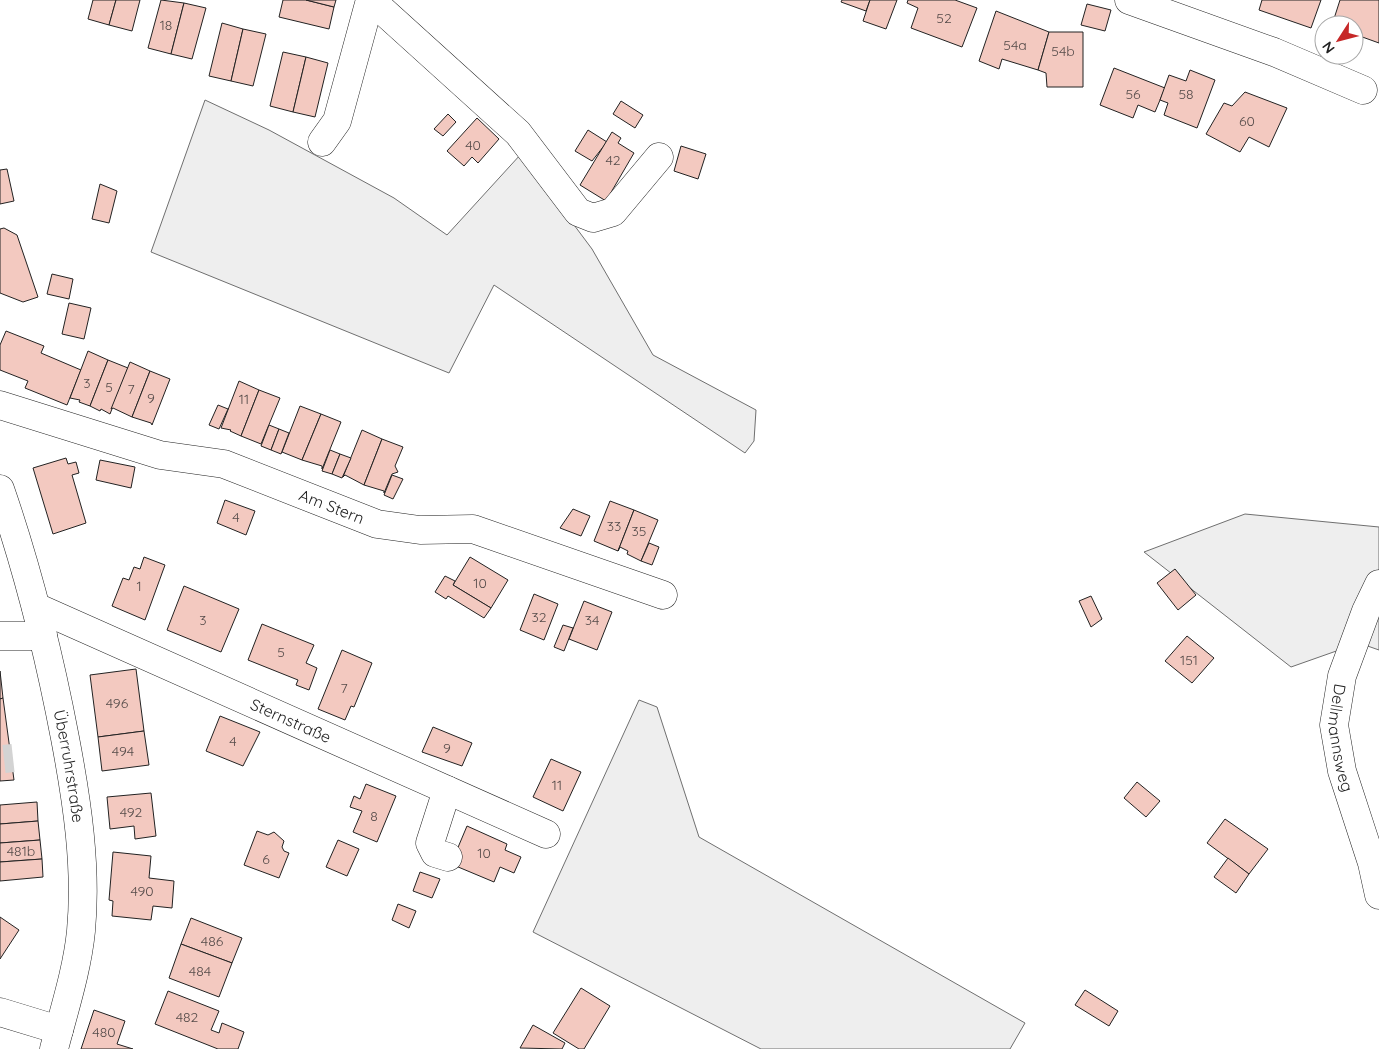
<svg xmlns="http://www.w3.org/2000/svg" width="1379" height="1049" font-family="Quicksand,sans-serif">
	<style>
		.green { fill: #eee; stroke: #6f6f6f }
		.building { fill: #f3c9c0; stroke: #222 }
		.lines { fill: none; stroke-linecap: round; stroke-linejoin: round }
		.minor-tunnel { stroke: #d3d3d3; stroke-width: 28; stroke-dasharray: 28 14; stroke-linecap: butt }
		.minor-casing { stroke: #222; stroke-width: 29 }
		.major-casing { stroke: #222; stroke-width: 29 }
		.minor { stroke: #fff; stroke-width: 28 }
		.major { stroke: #fff; stroke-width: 28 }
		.labels { text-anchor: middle; stroke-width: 4; stroke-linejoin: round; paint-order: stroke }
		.number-label { font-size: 14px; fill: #564c4a }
		.street-label { font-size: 16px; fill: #222; stroke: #fff }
	</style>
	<rect width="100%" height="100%" fill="#fff"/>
	<g class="green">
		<polygon points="205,100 269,130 394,198 447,235 521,154 592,249 653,355 756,410 754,441 745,453 494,285 449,373 151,252"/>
		<polygon points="1245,514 1379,527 1379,650 1359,643 1291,667 1144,552"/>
		<polygon points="639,700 657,707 699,837 1025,1023 1010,1049 761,1049 533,932"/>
	</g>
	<g class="building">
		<polygon points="93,0 116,0 109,25 88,19"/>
		<polygon points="116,0 140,0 132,31 109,25"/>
		<polygon points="161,0 184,3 171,54 148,48"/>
		<polygon points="283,0 306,0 334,7 329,29 279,17"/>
		<polygon points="306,0 336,0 334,7"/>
		<polygon points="842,0 870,0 866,11 841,2"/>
		<polygon points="870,0 897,0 886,29 863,21"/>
		<polygon points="908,0 955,0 977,8 962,47 911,28 918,8 907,3"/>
		<polygon points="1262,0 1321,0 1311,28 1259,10"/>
		<polygon points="1340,0 1379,0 1379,43 1354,34 1354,25 1332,25"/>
		<polygon points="184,3 206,8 192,59 171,54"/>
		<polygon points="1087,4 1111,10 1105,31 1081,25"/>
		<polygon points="996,11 1049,32 1038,70 1002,59 999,69 979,61"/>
		<polygon points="222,23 243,29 231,81 209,76"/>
		<polygon points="243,29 266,34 253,86 231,81"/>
		<polygon points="1049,32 1083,32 1083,87 1047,87 1046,73 1038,70"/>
		<polygon points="283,52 306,57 293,112 270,106"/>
		<polygon points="306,57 328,63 315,117 293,112"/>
		<polygon points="1114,68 1165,88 1155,112 1138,105 1133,118 1100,105"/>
		<polygon points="1190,70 1215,80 1197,128 1164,115 1168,103 1160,100 1169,75 1186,81"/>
		<polygon points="1245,92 1287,108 1269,147 1249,137 1240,152 1206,134 1224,103 1232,106"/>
		<polygon points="621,101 643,115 635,128 613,114"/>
		<polygon points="448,114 456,122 443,136 434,129"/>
		<polygon points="477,118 499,139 478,163 472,157 464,166 447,151"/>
		<polygon points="588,130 607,142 592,161 575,151"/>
		<polygon points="612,132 621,138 618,143 634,153 606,201 580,185"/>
		<polygon points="681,146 706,154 698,179 674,171"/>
		<polygon points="7,169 14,201 0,204 0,170"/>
		<polygon points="100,184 117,191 109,223 92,219"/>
		<polygon points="4,228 17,235 38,297 23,302 0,293 0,229"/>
		<polygon points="52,274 73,279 69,299 47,294"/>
		<polygon points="69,303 91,308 84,339 62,334"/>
		<polygon points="6,331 44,346 41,353 81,370 67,405 25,388 28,381 0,370 0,345"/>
		<polygon points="88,351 108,360 90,406 79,402 80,400 70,398"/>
		<polygon points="108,360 128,368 110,414 101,409 100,411 90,406"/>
		<polygon points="130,362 150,371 132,417 113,408 111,409"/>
		<polygon points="150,371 170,379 152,425 151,423 132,417"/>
		<polygon points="239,381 259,390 241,436 230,431 231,430 221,428"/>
		<polygon points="259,390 280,398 261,444 241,436"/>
		<polygon points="218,405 228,409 219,429 209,425"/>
		<polygon points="300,406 321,414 302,460 282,452"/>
		<polygon points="321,414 341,422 322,469 322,466 302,460"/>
		<polygon points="269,425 279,429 271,450 261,446"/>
		<polygon points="279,429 289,433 281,454 271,450"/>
		<polygon points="362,430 382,439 364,485 345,475 343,477"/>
		<polygon points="382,439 403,447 395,466 398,472 392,474 384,493 384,491 364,485"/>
		<polygon points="330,450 340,454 332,474 322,471"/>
		<polygon points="340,454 351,458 342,478 332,474"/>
		<polygon points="66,458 68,464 76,462 79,473 72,475 86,523 53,534 33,468"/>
		<polygon points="100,460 135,467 131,488 96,480"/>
		<polygon points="392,475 403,479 393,499 384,495"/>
		<polygon points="225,500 255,511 246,535 217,523"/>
		<polygon points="610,501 634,510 618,551 594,541"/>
		<polygon points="573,509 590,516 581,536 560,528"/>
		<polygon points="634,510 658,520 641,561 627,554 628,551 620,547 618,551"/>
		<polygon points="649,543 659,547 652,565 641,561"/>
		<polygon points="144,557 165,565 145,620 112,606 123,578 129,580 134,567 140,569"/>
		<polygon points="470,557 508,580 491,608 453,585"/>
		<polygon points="1175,569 1196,595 1178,610 1157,583"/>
		<polygon points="445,576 455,581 453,585 491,608 484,618 448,596 446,599 435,592"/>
		<polygon points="184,586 239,609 221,652 167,630"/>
		<polygon points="534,594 558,604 544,640 520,630"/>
		<polygon points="1091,596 1102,619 1091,627 1079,601"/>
		<polygon points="584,601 612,612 597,650 569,639"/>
		<polygon points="262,624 314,645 306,663 317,668 309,690 296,685 298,680 248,660"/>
		<polygon points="563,625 573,628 564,651 554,647"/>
		<polygon points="1187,636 1214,658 1192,683 1165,661"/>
		<polygon points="342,650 372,663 354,707 351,706 345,720 318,709"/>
		<polygon points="136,669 144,731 98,737 90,675"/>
		<polygon points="0,671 3,698 0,699"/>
		<polygon points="3,698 14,780 0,781 0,699"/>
		<polygon points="220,716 260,732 243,766 206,751"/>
		<polygon points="433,727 472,743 462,766 422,752"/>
		<polygon points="144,731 149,765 102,771 98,737"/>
		<polygon points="551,759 581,772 563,811 533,797"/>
		<polygon points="1137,782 1160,801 1146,817 1124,798"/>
		<polygon points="366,784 396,796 377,842 353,832 362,811 350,807 354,796 360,799"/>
		<polygon points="151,793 156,836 135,839 134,826 110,829 107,797"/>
		<polygon points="37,802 38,821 0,824 0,805"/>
		<polygon points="1225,819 1268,849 1249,874 1207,843"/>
		<polygon points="38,821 40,840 0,843 0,824"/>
		<polygon points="467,826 507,844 505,850 521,857 514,873 500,867 494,882 451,864"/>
		<polygon points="257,831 268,835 274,832 284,841 282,847 284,851 289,853 279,878 244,865"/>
		<polygon points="40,840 42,859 0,862 0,843"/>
		<polygon points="338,840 359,849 347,876 326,867"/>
		<polygon points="113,852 151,856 149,878 174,881 172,908 153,906 151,920 112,916 113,901 109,900"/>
		<polygon points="1228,858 1249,874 1236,893 1214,877"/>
		<polygon points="42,859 43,877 0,881 0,862"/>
		<polygon points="420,872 440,879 432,898 413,891"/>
		<polygon points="398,904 416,911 409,928 392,920"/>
		<polygon points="0,917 19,930 0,959"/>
		<polygon points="191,918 242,938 232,963 181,944"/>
		<polygon points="181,944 232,963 219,997 169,978"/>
		<polygon points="581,988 610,1006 584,1049 579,1049 553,1033"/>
		<polygon points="1085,990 1118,1011 1109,1026 1075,1005"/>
		<polygon points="168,991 219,1011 211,1030 219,1033 222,1023 244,1032 238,1049 218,1049 155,1024"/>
		<polygon points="94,1010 125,1021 117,1044 133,1049 81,1049"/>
		<polygon points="533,1025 565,1043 562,1049 520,1048"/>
	</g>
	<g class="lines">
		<polyline class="minor-tunnel" points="4,759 13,758"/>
		<g class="minor-casing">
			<g id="minor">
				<polyline points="371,0 518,133 578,212 593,218 613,212 659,157"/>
				<polyline points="1129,0 1274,52 1363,90"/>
				<polyline points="322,142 337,121 370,0"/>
				<path id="s1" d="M0 405 160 455 224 464 377 524 420 530 473 529 663 595"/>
				<path id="s2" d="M1379 584 1366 611 1342 676 1334 725 1342 771 1372 863 1379 895"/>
				<path id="s3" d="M36 607 546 834"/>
				<polyline points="0,636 43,636"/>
				<polyline points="447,790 430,843 435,853 448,857"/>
				<polyline points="0,1012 59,1030"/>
			</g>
		</g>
		<g class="major-casing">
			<g id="major">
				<path id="s4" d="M0 489C28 570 49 654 65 738 77 801 87 867 81 931 77 971 64 1010 54 1049"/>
			</g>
		</g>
		<use href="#minor" class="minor"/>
		<use href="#major" class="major"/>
	</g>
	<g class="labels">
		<g class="number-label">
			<text x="944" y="23">52</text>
			<text x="166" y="30">18</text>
			<text x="1015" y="50">54a</text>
			<text x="1063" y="56">54b</text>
			<text x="1133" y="99">56</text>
			<text x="1186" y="99">58</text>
			<text x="1247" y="126">60</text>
			<text x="473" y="150">40</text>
			<text x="613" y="165">42</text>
			<text x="87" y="388">3</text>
			<text x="109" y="392">5</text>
			<text x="131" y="394">7</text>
			<text x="151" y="403">9</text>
			<text x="244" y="404">11</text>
			<text x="236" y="522">4</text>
			<text x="614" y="531">33</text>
			<text x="639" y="536">35</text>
			<text x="480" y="588">10</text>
			<text x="139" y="591">1</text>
			<text x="539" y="622">32</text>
			<text x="203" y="625">3</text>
			<text x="592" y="625">34</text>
			<text x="281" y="657">5</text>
			<text x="1189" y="665">151</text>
			<text x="344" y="693">7</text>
			<text x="117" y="708">496</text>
			<text x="233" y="746">4</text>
			<text x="447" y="753">9</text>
			<text x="123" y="756">494</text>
			<text x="557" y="790">11</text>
			<text x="131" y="817">492</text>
			<text x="374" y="821">8</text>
			<text x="21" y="856">481b</text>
			<text x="484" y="858">10</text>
			<text x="266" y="864">6</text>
			<text x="142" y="896">490</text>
			<text x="212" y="946">486</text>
			<text x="200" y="976">484</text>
			<text x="187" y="1022">482</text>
			<text x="104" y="1037">480</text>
		</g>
		<g class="street-label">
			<text dy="6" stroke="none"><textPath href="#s1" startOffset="348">Am Stern</textPath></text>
			<text dy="6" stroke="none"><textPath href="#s3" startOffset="279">Sternstraße</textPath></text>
			<text dy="6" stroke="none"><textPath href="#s2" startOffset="162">Dellmannsweg</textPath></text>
			<text dy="6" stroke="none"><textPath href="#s4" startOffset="286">Überruhrstraße</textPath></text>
		</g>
	</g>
	<g transform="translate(1339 40) rotate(234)"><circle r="24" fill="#ffffff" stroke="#a7a7a7"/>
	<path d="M0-4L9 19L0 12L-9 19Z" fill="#c62828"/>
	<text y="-8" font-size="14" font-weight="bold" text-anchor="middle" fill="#222222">N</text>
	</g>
</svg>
